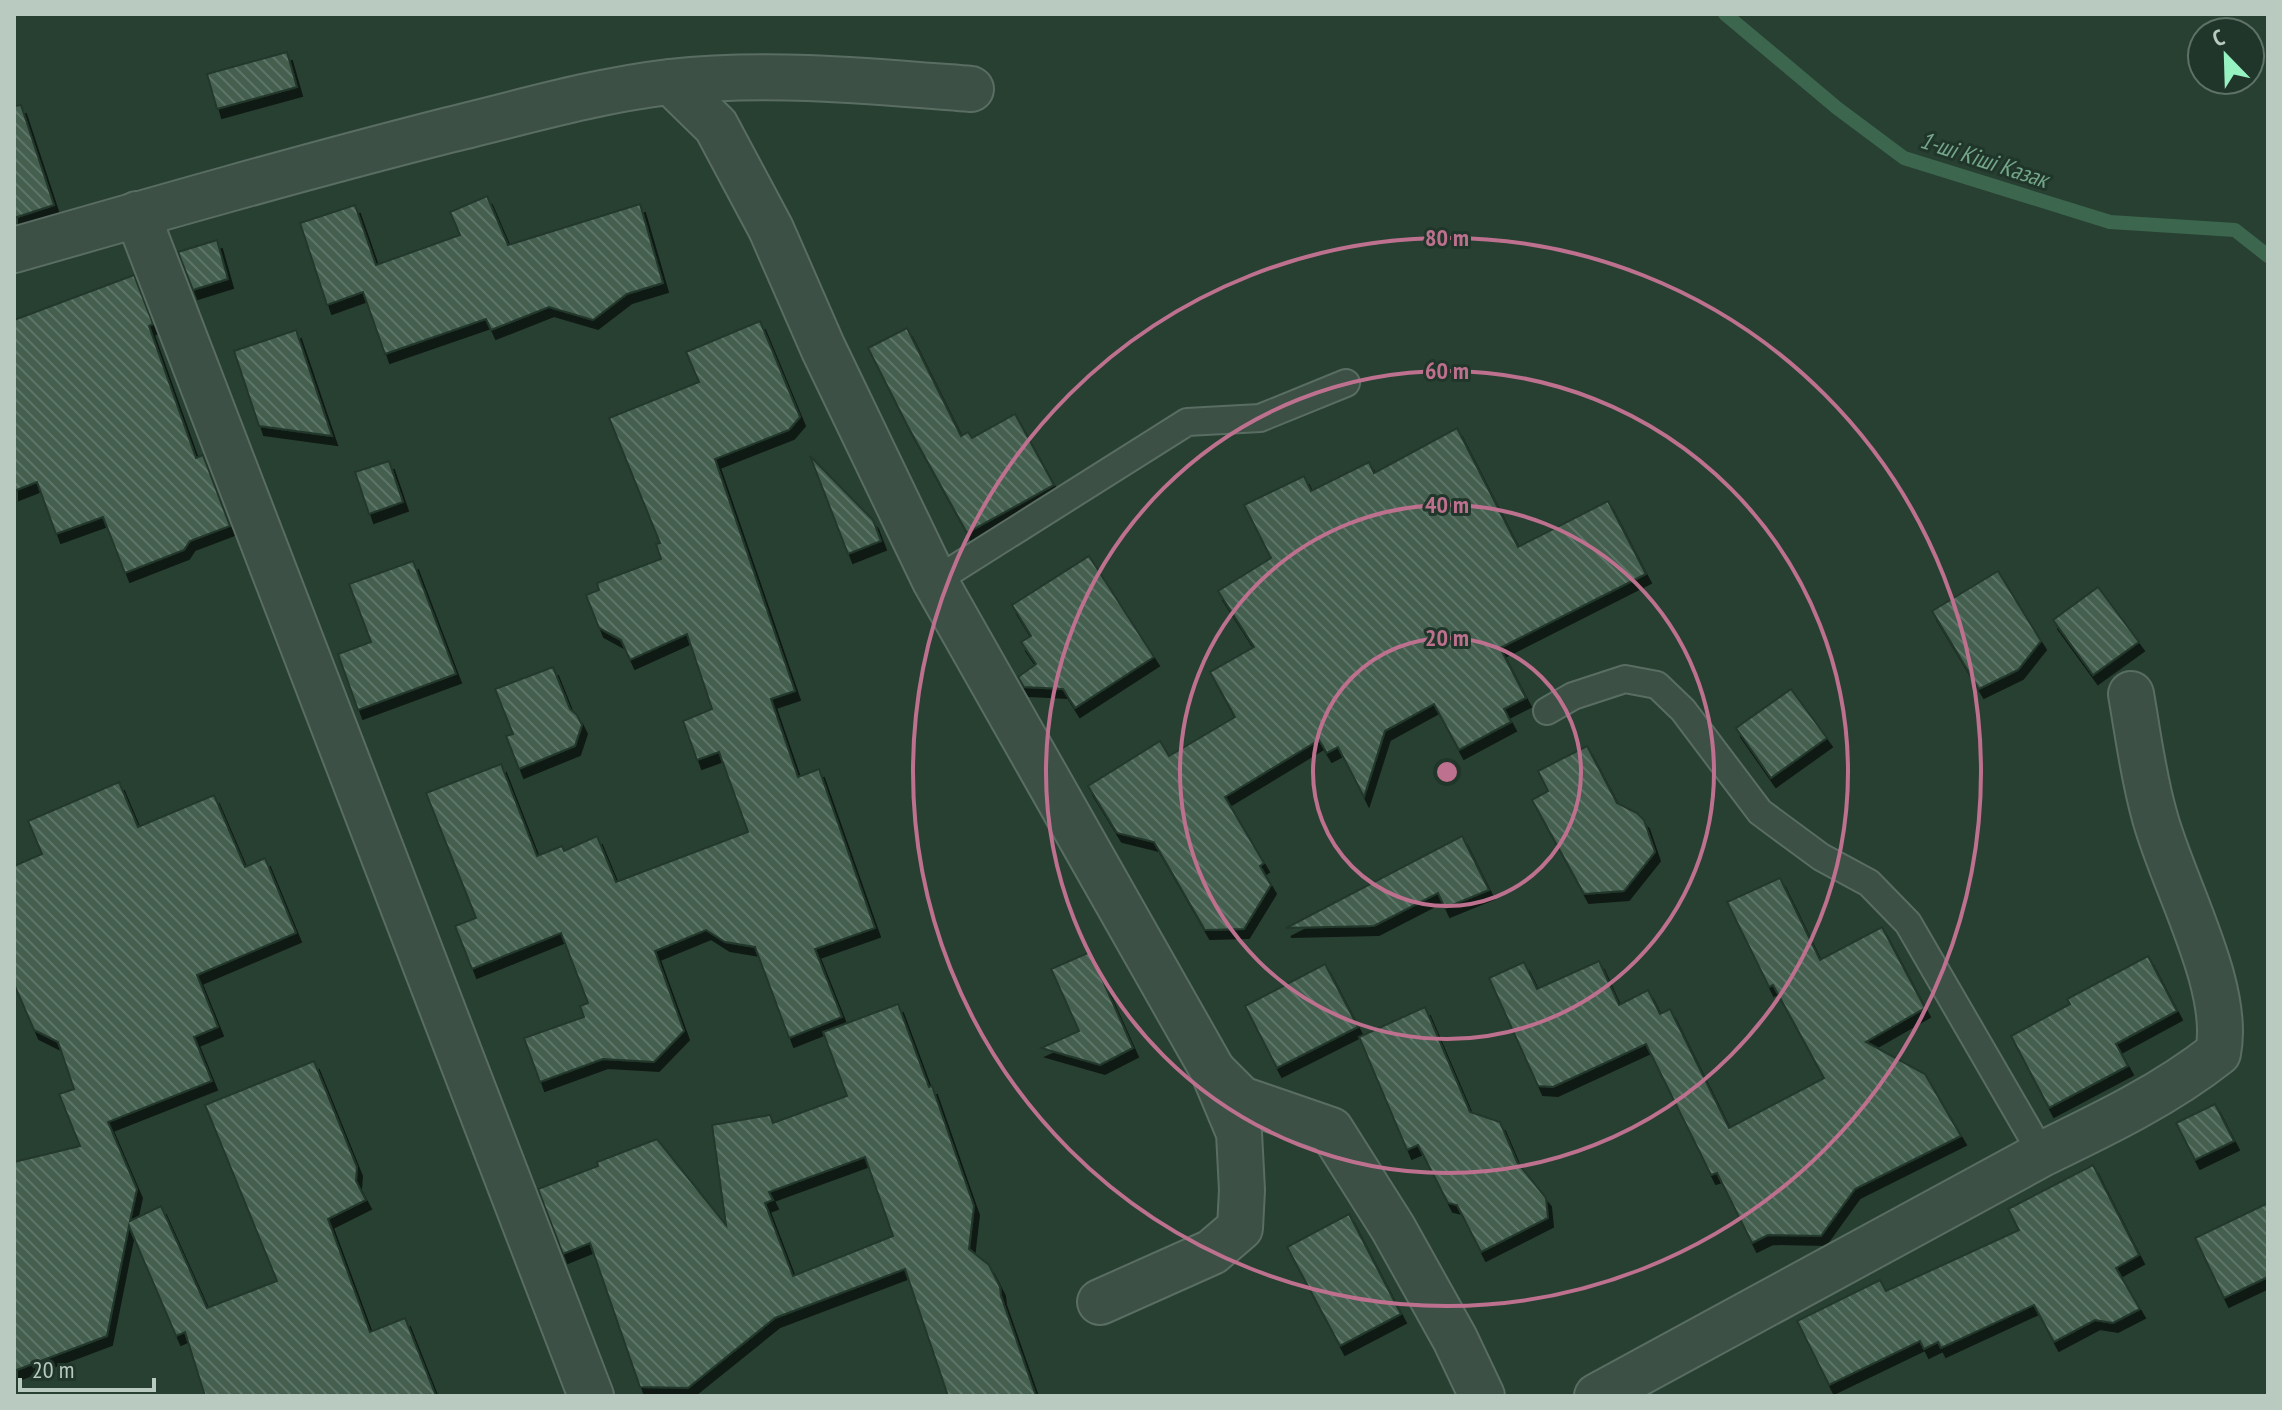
<svg xmlns="http://www.w3.org/2000/svg" width="2282" height="1410" font-family="'PT Sans Narrow',sans-serif">
	<style>
		.lines { fill: none; stroke-linecap: round; stroke-linejoin: round }
		.stream { stroke: #3c664e; stroke-width: 14 }
		.building { fill: url(#building-back-hatch); stroke: #23372c; stroke-width: 2; fill-rule: evenodd; filter: url(#shadow) }
		.service-casing { stroke: #5a6d63; stroke-width: 30 }
		.minor-casing { stroke: #5a6d63; stroke-width: 48 }
		.service { stroke: #3c5045; stroke-width: 26 }
		.minor { stroke: #3c5045; stroke-width: 44 }
		.ring { fill: none; stroke: #be718e; stroke-width: 4 }
		.labels { text-anchor: middle; stroke-width: 6; stroke-linejoin: round; paint-order: stroke }
		.water-label { font-size: 24px; font-style: italic; fill: #74a78a; stroke: #21362a }
		.centre { fill: #be718e; stroke: #21362a; stroke-width: 4 }
		.ring-label { font-size: 24px; text-anchor: middle; font-weight: bold; fill: #be718e; stroke: #21362a; stroke-width: 6; stroke-linejoin: round; paint-order: stroke }
	</style>
	<defs>
		<pattern id="building-back-hatch" width="6" height="6" patternUnits="userSpaceOnUse" patternTransform="scale(2)"><rect width="6" height="6" fill="#445f50"/><path d="M-1 5l2 2M0 0l6 6M5-1l2 2" fill="none" stroke="#5d7567"/></pattern>
		<filter id="shadow"><feDropShadow dx="5" dy="9" stdDeviation="0" flood-color="#0009"/></filter>
	</defs>
	<rect width="100%" height="100%" fill="#284032"/>
	<g class="lines">
		<polyline class="stream" points="1725,14 1837,108 1904,158 2110,222 2235,230 2268,256"/>
	</g>
	<g class="building">
		<polygon points="287,52 297,87 217,109 207,74"/>
		<polygon points="21,105 54,205 14,218 14,106"/>
		<polygon points="487,196 508,245 640,204 663,283 627,294 593,320 549,307 491,330 486,319 385,354 363,292 327,305 300,223 355,205 376,265 460,235 450,212"/>
		<polygon points="217,240 228,279 193,290 178,252"/>
		<polygon points="134,275 153,324 149,326 196,458 203,455 230,526 190,541 184,550 125,573 103,517 56,534 37,482 14,491 14,320"/>
		<polygon points="760,321 800,417 789,430 715,459 795,691 771,699 798,777 819,769 875,928 815,949 842,1017 789,1038 755,947 725,942 706,930 655,951 684,1031 654,1062 603,1059 540,1082 524,1038 584,1017 580,1006 588,1003 561,933 472,969 455,926 476,918 426,793 501,764 537,856 562,846 564,851 597,836 616,882 748,832 719,752 697,760 683,721 712,709 687,634 630,660 621,640 599,628 586,595 599,590 597,583 661,559 656,544 660,543 609,418 699,382 686,352"/>
		<polygon points="907,328 961,436 968,432 972,438 1015,414 1054,485 967,533 907,425 868,348"/>
		<polygon points="296,330 332,436 259,426 234,351"/>
		<polygon points="1457,428 1518,547 1608,501 1646,574 1500,648 1526,698 1504,709 1511,722 1459,750 1434,704 1385,731 1364,797 1338,747 1327,753 1319,740 1225,797 1264,863 1260,866 1271,885 1244,929 1205,930 1154,842 1117,833 1088,786 1160,741 1169,756 1235,717 1210,672 1254,647 1218,591 1271,558 1244,505 1304,476 1311,491 1369,462 1374,473"/>
		<polygon points="810,456 873,520 881,541 848,554"/>
		<polygon points="389,461 403,502 369,514 355,472"/>
		<polygon points="1089,556 1154,657 1075,708 1063,689 1024,687 1018,677 1036,664 1021,642 1031,636 1012,605"/>
		<polygon points="413,561 456,674 358,710 338,654 371,642 349,584"/>
		<polygon points="1998,571 2041,641 2018,670 1979,689 1932,611"/>
		<polygon points="2098,587 2139,642 2093,675 2053,620"/>
		<polygon points="553,667 570,709 577,715 582,725 575,746 519,769 506,736 513,734 495,689"/>
		<polygon points="1791,689 1827,738 1771,778 1736,728"/>
		<polygon points="1587,746 1617,803 1637,813 1644,820 1655,852 1624,891 1584,894 1532,800 1548,791 1538,771"/>
		<polygon points="119,782 138,827 214,795 245,867 265,858 296,933 197,975 218,1027 194,1037 212,1081 108,1122 137,1189 130,1221 161,1206 207,1308 277,1281 205,1105 314,1061 357,1167 356,1181 366,1200 328,1219 370,1332 405,1318 436,1396 205,1396 185,1332 176,1336 129,1226 107,1336 14,1371 14,1162 80,1146 59,1094 74,1089 58,1042 34,1030 14,984 14,866 42,854 28,821"/>
		<polygon points="1462,836 1489,890 1445,908 1438,893 1374,926 1286,928"/>
		<polygon points="1780,878 1820,960 1882,927 1925,1008 1866,1042 1925,1074 1961,1136 1855,1189 1821,1236 1768,1235 1752,1243 1717,1173 1711,1175 1646,1044 1553,1087 1538,1086 1489,978 1524,962 1537,989 1599,961 1619,1005 1648,990 1660,1014 1670,1009 1729,1128 1824,1078 1773,985 1769,987 1727,902"/>
		<polygon points="1090,952 1133,1048 1100,1065 1041,1048 1079,1031 1051,969"/>
		<polygon points="2148,956 2177,1011 2116,1044 2128,1066 2049,1108 2011,1036 2070,1004 2067,999"/>
		<polygon points="1325,964 1358,1027 1277,1068 1245,1006"/>
		<path d="M898 1004 929 1087 932 1086 974 1206 969 1249 989 1265 1000 1287 1001 1296 1036 1396H948L905 1269 775 1318 688 1388 640 1387 590 1243 563 1254 538 1189 598 1166 597 1162 657 1139 726 1225 712 1125 770 1115 773 1123 847 1096 823 1032ZM865 1157 893 1236 793 1276 765 1203 773 1200 769 1192Z"/>
		<polygon points="1425,1007 1470,1112 1500,1122 1517,1162 1546,1198 1548,1218 1481,1252 1457,1205 1448,1203 1418,1145 1407,1150 1359,1037"/>
		<polygon points="2215,1104 2234,1141 2195,1160 2176,1123"/>
		<polygon points="2093,1165 2139,1255 2116,1268 2140,1309 2113,1323 2095,1320 2054,1342 2034,1305 1941,1348 1938,1342 1924,1349 1920,1341 1829,1385 1797,1321 1880,1280 1886,1291 2019,1230 2008,1209"/>
		<polygon points="2268,1203 2268,1277 2224,1298 2195,1238"/>
		<polygon points="1349,1214 1401,1314 1340,1346 1287,1247"/>
	</g>
	<g class="lines">
		<g class="service-casing">
			<g id="service">
				<polyline points="935,581 1187,422 1260,418 1346,383"/>
				<polyline points="1547,711 1573,696 1625,679 1657,685 1683,710 1760,812 1821,857 1869,883 1908,923 2042,1154"/>
			</g>
		</g>
		<g class="minor-casing">
			<g id="minor">
				<polyline points="671,82 716,126 771,229 823,348 935,581 1213,1071 1239,1133 1242,1190 1240,1228 1212,1252 1100,1302"/>
				<polyline points="137,214 591,1396"/>
				<path d="M14 250C157 209 300 168 445 131 520 113 593 91 669 82 769 71 871 81 971 89"/>
				<polyline points="1215,1073 1241,1099 1331,1130 1393,1228 1455,1339 1482,1396"/>
				<path d="M1597 1396 2042 1154C2102 1125 2165 1095 2218 1053 2232 986 2171 881 2154 814 2143 775 2138 734 2131 694"/>
			</g>
		</g>
		<use href="#service" class="service"/>
		<use href="#minor" class="minor"/>
	</g>
	<g class="ring">
		<circle cx="1447" cy="772" r="134"/>
		<circle cx="1447" cy="772" r="267"/>
		<circle cx="1447" cy="772" r="401"/>
		<circle cx="1447" cy="772" r="534"/>
	</g>
	<g class="labels">
		<g class="water-label">
			<text transform="translate(1984 160) rotate(18)" y="8">1-ші Кіші Казак</text>
		</g>
	</g>
	<circle cx="1447" cy="772" r="12" class="centre"/>
	<g class="ring-label">
		<text x="1447" y="246">80 m</text>
		<text x="1447" y="379">60 m</text>
		<text x="1447" y="513">40 m</text>
		<text x="1447" y="646">20 m</text>
	</g>
	<rect width="2282" height="1410" fill="none" stroke="#b9cac1" stroke-width="32"/>
	<g transform="translate(2226 56) rotate(337)"><circle r="38" fill="#21362a" stroke="#5e7166" stroke-width="2"/>
	<path d="M0-6L14 30L0 20L-14 30Z" fill="#96f2c1"/>
	<text y="-12" font-size="22" font-weight="bold" text-anchor="middle" fill="#b9cac1">С</text>
	</g>
	<path d="M20 1378v12h134v-12" fill="none" stroke="#b9cac1" stroke-width="4"/>
	<text x="32" y="1378" font-size="24" fill="#b9cac1" stroke="#21362a" stroke-width="6" paint-order="stroke">20 m</text>
</svg>
